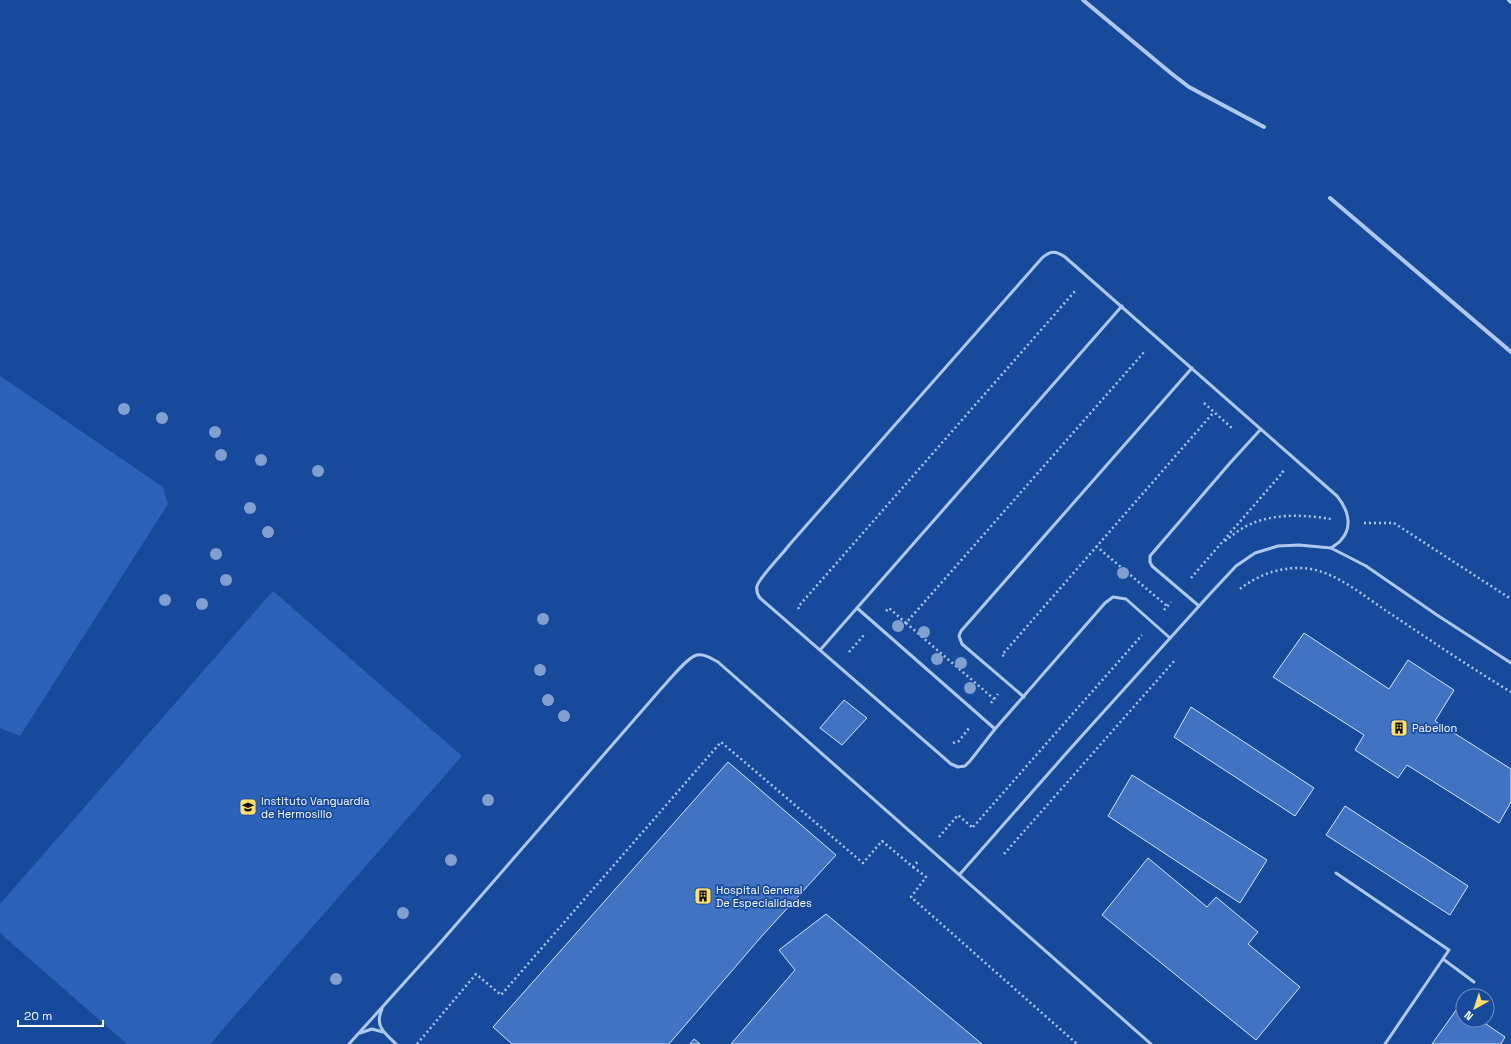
<svg xmlns="http://www.w3.org/2000/svg" width="1511" height="1044" font-family="'Space Grotesk',sans-serif">
	<style>
		.green { fill: #2c63b9 }
		.building { fill: #4173c2; stroke: #d7e6fc }
		.lines { fill: none; stroke-linecap: round; stroke-linejoin: round }
		.path { stroke: #afc9f2; stroke-width: 2.5; stroke-dasharray: 2 3; stroke-linecap: butt }
		.service { stroke: #afc9f2; stroke-width: 3 }
		.minor { stroke: #afc9f2; stroke-width: 4 }
		.tree { fill: #81a0d0 }
		.labels { text-anchor: middle; stroke-width: 3.5; stroke-linejoin: round; paint-order: stroke }
		.poi-label { font-size: 11px; fill: #fff; stroke: #184a9b; text-anchor: start }
	</style>
	<rect width="100%" height="100%" fill="#184a9b"/>
	<g class="green">
		<polygon points="0,376 163,487 168,504 20,736 0,728"/>
		<polygon points="273,591 462,756 210,1044 127,1044 0,933 0,904"/>
	</g>
	<g class="building">
		<polygon points="1304,633 1389,689 1408,660 1454,690 1435,721 1511,769 1511,802 1499,823 1407,765 1398,778 1355,750 1364,735 1273,677"/>
		<polygon points="844,700 867,718 842,745 820,728"/>
		<polygon points="1191,707 1314,788 1295,816 1174,737"/>
		<polygon points="728,762 836,855 761,937 669,1044 512,1044 493,1027"/>
		<polygon points="1132,775 1267,860 1240,903 1108,816"/>
		<polygon points="1345,806 1468,886 1450,915 1326,835"/>
		<polygon points="1148,858 1207,907 1216,897 1258,932 1248,944 1300,987 1256,1040 1102,915"/>
		<polygon points="826,914 982,1044 731,1044 795,970 779,950"/>
		<polygon points="1459,1006 1463,1009 1463,1020 1480,1020 1505,1037 1501,1044 1432,1044"/>
		<polygon points="694,1039 700,1044 690,1044"/>
	</g>
	<g class="lines">
		<g class="path">
			<polyline points="1204,403 1233,429"/>
			<polyline points="1364,523 1394,523 1511,599"/>
			<path d="M1225 541C1233 535 1241 528 1251 524 1275 513 1306 515 1331 519"/>
			<polyline points="1096,546 1167,606"/>
			<polyline points="1191,578 1283,472 1280,470"/>
			<path d="M1240 589C1260 573 1286 565 1311 569 1338 574 1364 596 1385 610 1427 638 1468 666 1511 692"/>
			<polyline points="799,609 798,607 1076,290"/>
			<polyline points="1164,610 1171,602"/>
			<polyline points="886,611 889,608 906,623 1145,351"/>
			<polyline points="906,623 994,699"/>
			<polyline points="849,652 864,635"/>
			<polyline points="1004,656 1002,655 1213,413"/>
			<polyline points="991,703 998,694"/>
			<polyline points="953,743 959,741 969,728"/>
			<polyline points="973,827 1142,635"/>
			<polyline points="939,837 958,815 973,828"/>
			<polyline points="1004,854 1175,660"/>
			<polyline points="913,867 926,877 911,897 1077,1044"/>
			<polyline points="417,1044 476,974 501,995 721,742 863,863 882,841 913,867 919,860"/>
		</g>
		<g class="service">
			<polyline points="1199,606 1152,566 1150,562 1150,556 1230,463 1261,429"/>
			<polyline points="857,608 995,729"/>
			<path d="M1170 638 1126 599 1113 597 1105 603 995 729 970 761 965 766 958 767 951 764 760 598C757 594 756 591 757 586 761 575 782 555 790 544L1042 258C1051 250 1056 251 1065 257L1337 496C1347 508 1354 526 1341 540 1339 543 1335 545 1331 548"/>
			<polyline points="821,649 1122,306"/>
			<polyline points="1024,697 962,644 959,636 961,631 1192,368"/>
			<polyline points="1336,873 1449,950 1385,1044"/>
			<polyline points="960,874 1070,749 1209,595 1236,566 1255,553 1278,546 1299,545 1331,548 1366,566 1437,615 1511,663"/>
			<polyline points="1443,959 1474,982"/>
			<path d="M382 1009C374 1026 385 1033 396 1044"/>
			<polyline points="360,1033 372,1029 383,1032"/>
			<path d="M349 1044 440 943 660 690C668 682 687 657 697 655 705 654 711 658 718 662L1151 1044"/>
		</g>
		<g class="minor">
			<polyline points="1083,0 1172,74 1189,87 1264,127"/>
			<polyline points="1509,0 1511,2"/>
			<polyline points="1330,198 1511,352"/>
		</g>
	</g>
	<g class="tree">
		<circle cx="124" cy="409" r="6"/>
		<circle cx="162" cy="418" r="6"/>
		<circle cx="215" cy="432" r="6"/>
		<circle cx="221" cy="455" r="6"/>
		<circle cx="261" cy="460" r="6"/>
		<circle cx="318" cy="471" r="6"/>
		<circle cx="250" cy="508" r="6"/>
		<circle cx="268" cy="532" r="6"/>
		<circle cx="216" cy="554" r="6"/>
		<circle cx="1123" cy="573" r="6"/>
		<circle cx="226" cy="580" r="6"/>
		<circle cx="165" cy="600" r="6"/>
		<circle cx="202" cy="604" r="6"/>
		<circle cx="543" cy="619" r="6"/>
		<circle cx="898" cy="626" r="6"/>
		<circle cx="924" cy="632" r="6"/>
		<circle cx="937" cy="659" r="6"/>
		<circle cx="961" cy="663" r="6"/>
		<circle cx="540" cy="670" r="6"/>
		<circle cx="970" cy="688" r="6"/>
		<circle cx="548" cy="700" r="6"/>
		<circle cx="564" cy="716" r="6"/>
		<circle cx="488" cy="800" r="6"/>
		<circle cx="451" cy="860" r="6"/>
		<circle cx="403" cy="913" r="6"/>
		<circle cx="336" cy="979" r="6"/>
	</g>
	<defs>
		<g id="building-square" transform="scale(0.9)"><rect x="-9" y="-9" width="18" height="18" rx="4" fill="#ffde70" stroke="#184a9b"/><path d="M-4-6H4V6H1V3H-1V6H-4ZM-2.5-4.3h1.7v1.8h-1.7ZM.8-4.3h1.7v1.8H.8ZM-2.5-1h1.7V.8h-1.7ZM.8-1h1.7V.8H.8Z" fill="#111"/></g>
		<g id="school-square" transform="scale(0.9)"><rect x="-9" y="-9" width="18" height="18" rx="4" fill="#ffde70" stroke="#184a9b"/><path d="M0-5L7-2L0 1L-7-2ZM-4 1L0 2.5L4 1V4Q0 6-4 4Z" fill="#111"/></g>
	</defs>
	<g fill-rule="evenodd">
		<use href="#building-square" x="1399" y="728"/>
		<use href="#school-square" x="248" y="807"/>
		<use href="#building-square" x="703" y="896"/>
	</g>
	<g class="labels">
		<g class="poi-label">
			<text x="1412" y="732">Pabellon</text>
			<text x="261" y="805">Instituto Vanguardia<tspan x="261" dy="13">de Hermosillo</tspan></text>
			<text x="716" y="894">Hospital General<tspan x="716" dy="13">De Especialidades</tspan></text>
		</g>
	</g>
	<g transform="translate(1475 1008) rotate(219)"><circle r="19" fill="#184a9b" stroke="#7492c3"/>
	<path d="M0-3L7 15L0 10L-7 15Z" fill="#ffde70"/>
	<text y="-6" font-size="11" font-weight="bold" text-anchor="middle" fill="#ffffff">N</text>
	</g>
	<path d="M18 1020v6h85v-6" fill="none" stroke="#ffffff" stroke-width="2"/>
	<text x="24" y="1020" font-size="12" fill="#ffffff" stroke="#184a9b" stroke-width="3" paint-order="stroke">20 m</text>
</svg>
